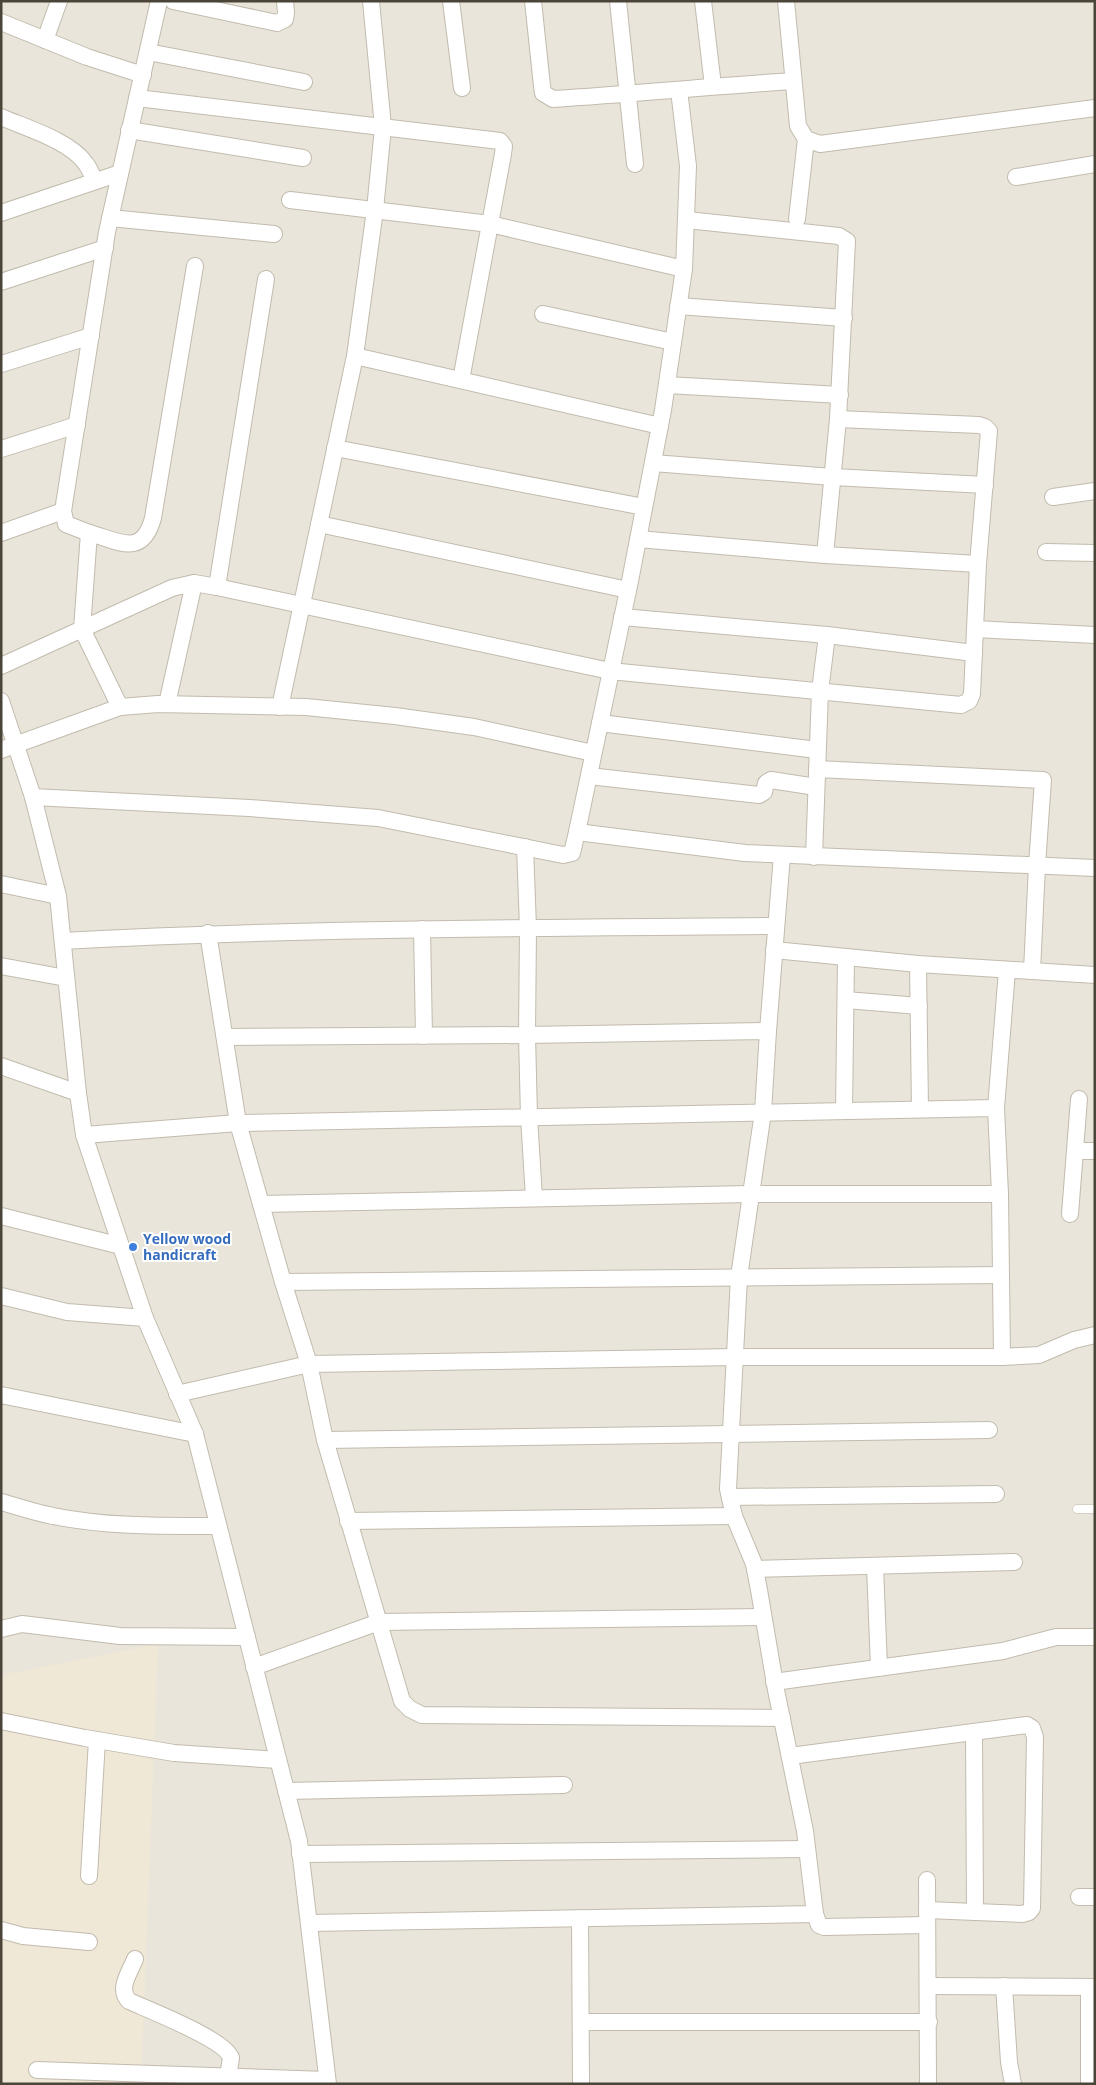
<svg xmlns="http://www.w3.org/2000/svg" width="1096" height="2085" font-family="'Open Sans',sans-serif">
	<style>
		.residential { fill: #eae5da }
		.education { fill: #efe8d6 }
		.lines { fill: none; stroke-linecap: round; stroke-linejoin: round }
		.service-casing { stroke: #c2bbae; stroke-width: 9 }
		.minor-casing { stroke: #c2bbae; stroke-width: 18 }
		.service { stroke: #fff; stroke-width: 8 }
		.minor { stroke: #fff; stroke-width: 16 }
		.shop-dot { fill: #3f7fe0; stroke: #fff; stroke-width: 2 }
		.labels { text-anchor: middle; stroke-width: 4; stroke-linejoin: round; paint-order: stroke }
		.shop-label { font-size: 14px; font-weight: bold; fill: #366cbe; stroke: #fff; text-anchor: start }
	</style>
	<rect width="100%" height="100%" fill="#f6f3ec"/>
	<rect class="residential" x="1" y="1" width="1094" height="2083"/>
	<polygon class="education" points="158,1644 141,2084 1,2084 1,1675"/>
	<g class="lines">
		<g class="service-casing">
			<polyline id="service" points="1077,1509 1095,1509"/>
		</g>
		<g class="minor-casing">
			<g id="minor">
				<polyline points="173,1 277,23 285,19 286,13 285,1"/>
				<polyline points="451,1 462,88"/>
				<path d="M533 1 542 86 543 93 553 99C634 94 713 86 793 81"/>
				<polyline points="618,1 635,164"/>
				<polyline points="703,1 713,86"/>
				<polyline points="786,1 798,126 806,139 820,144 1095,108"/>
				<polyline points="1,22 87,57 143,75"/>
				<polyline points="45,40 59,1"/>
				<polyline points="148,52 304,82"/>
				<polyline points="137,98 500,141 504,146 503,154 461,380"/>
				<path d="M1 117C26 128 71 141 86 164 90 169 92 176 95 181"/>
				<polyline points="129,130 303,158"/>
				<polyline points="1016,177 1095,164"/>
				<polyline points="290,200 490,224 684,269"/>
				<polyline points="1,213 120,173"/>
				<polyline points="110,218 274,234"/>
				<polyline points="797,219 806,139"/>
				<polyline points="687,220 839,236 847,241 838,419 825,555 978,564"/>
				<polyline points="1,282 105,248"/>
				<polyline points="678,306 844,318"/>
				<polyline points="543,314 673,342"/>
				<polyline points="355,356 660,426"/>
				<polyline points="1,364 91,336"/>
				<polyline points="667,385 840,395"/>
				<polyline points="335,448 644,507"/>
				<polyline points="1,449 77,425"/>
				<polyline points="653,463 833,477 985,485"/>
				<polyline points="1053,497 1095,491"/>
				<polyline points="319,524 628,590"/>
				<polyline points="1,533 63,511"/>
				<path d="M89 533C119 541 142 558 153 518L195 266"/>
				<polyline points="638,539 825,555"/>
				<polyline points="1046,552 1095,553"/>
				<polyline points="217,587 266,279"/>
				<polyline points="622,617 827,635 974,653"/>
				<polyline points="975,629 1095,635"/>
				<polyline points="1,666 172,588 194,583 217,587 610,671 961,705 969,701 972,694 978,564 989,431 985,427 979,425 838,419"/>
				<polyline points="1,701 33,797 58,896 78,1093 84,1135 145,1318 195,1434 299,1841 328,2084"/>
				<polyline points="167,704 194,583"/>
				<polyline points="120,707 82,629 89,533 66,524 63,511 107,232 159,1"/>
				<polyline points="280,707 355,356 375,210 383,127 371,1"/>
				<polyline points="600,723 817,750"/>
				<polyline points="1,750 120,707 158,704 306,707 395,716 474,727 593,753"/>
				<polyline points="817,769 1043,780 1037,865 1032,971"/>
				<polyline points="589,776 759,795 764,792 766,783 771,780 816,787"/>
				<polyline points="33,797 249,808 378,818 563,855 572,853 577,832 745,853 1095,868"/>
				<polyline points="577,832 630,581 663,410 684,269 688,166 679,90"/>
				<polyline points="525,847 528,928 527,1035 529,1117 534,1198"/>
				<polyline points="814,857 820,691 827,635"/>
				<polyline points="1,884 58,896"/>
				<polyline points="422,929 424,1036"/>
				<polyline points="208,933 238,1123 283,1282 309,1364 325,1440 402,1701 410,1709 422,1715 782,1718"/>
				<path d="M63 941C300 928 538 928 776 926"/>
				<polyline points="774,950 918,964 1095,975"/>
				<polyline points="918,964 920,1109"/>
				<polyline points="1,966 66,978"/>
				<polyline points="846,1000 919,1006"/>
				<polyline points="768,1031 782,855"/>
				<polyline points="226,1037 527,1035 768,1031 763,1112 739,1277 728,1489 734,1516 754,1564 759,1590 776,1690 805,1831 815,1914 309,1923"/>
				<polyline points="1,1066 78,1093"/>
				<polyline points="996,1108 1007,970"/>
				<polyline points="844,1111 846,957"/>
				<polyline points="84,1135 238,1123 996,1108 1000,1194 1002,1357 736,1357 309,1364 177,1394"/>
				<polyline points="1075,1151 1095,1151"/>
				<polyline points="261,1204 750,1194 1000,1194"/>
				<polyline points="1070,1214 1079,1099"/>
				<polyline points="1,1216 121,1246"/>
				<polyline points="283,1282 1001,1275"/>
				<polyline points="1,1296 67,1312 145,1318"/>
				<polyline points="1002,1357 1039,1355 1074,1340 1095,1335"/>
				<polyline points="1,1395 195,1434"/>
				<polyline points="325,1440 989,1430"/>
				<polyline points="730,1497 996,1494"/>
				<path d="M1 1502C19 1507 36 1513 53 1516 108 1527 163 1526 218 1526"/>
				<polyline points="348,1521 734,1516"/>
				<polyline points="875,1566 879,1668"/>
				<polyline points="755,1569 1014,1562"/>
				<polyline points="1,1629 22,1624 120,1636 247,1637"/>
				<polyline points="254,1667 379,1622 763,1617"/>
				<polyline points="774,1682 1003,1651 1056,1637 1095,1637"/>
				<polyline points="1,1721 85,1738 174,1753 278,1760"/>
				<polyline points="974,1732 975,1912"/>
				<polyline points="790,1756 1027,1725 1032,1728 1035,1737 1032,1908 1029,1912 1022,1914 927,1910"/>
				<polyline points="286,1791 564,1785"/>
				<polyline points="300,1854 807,1849"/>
				<polyline points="89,1876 97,1740"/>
				<polyline points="927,1880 928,2084"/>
				<polyline points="1079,1897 1095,1897"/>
				<polyline points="815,1914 819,1925 824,1927 926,1925"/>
				<polyline points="580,1918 581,2081"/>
				<polyline points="1,1930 23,1936 89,1942"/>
				<path d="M135 1959C130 1972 117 1989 129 2001 149 2010 226 2040 231 2058L228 2076"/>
				<polyline points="928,1986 1095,1987"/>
				<polyline points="1004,1986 1009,2062 1013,2084"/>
				<polyline points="581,2022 929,2022"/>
				<polyline points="37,2070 327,2080"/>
				<polyline points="1089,2084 1089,1987"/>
			</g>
		</g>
		<use href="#service" class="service"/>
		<use href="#minor" class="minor"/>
	</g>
	<circle class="shop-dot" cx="133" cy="1247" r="5"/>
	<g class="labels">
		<g class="shop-label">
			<text x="143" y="1244">Yellow wood<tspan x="143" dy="16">handicraft</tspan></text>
		</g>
	</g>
	<rect width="1096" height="2085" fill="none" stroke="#4b4439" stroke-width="5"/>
</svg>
